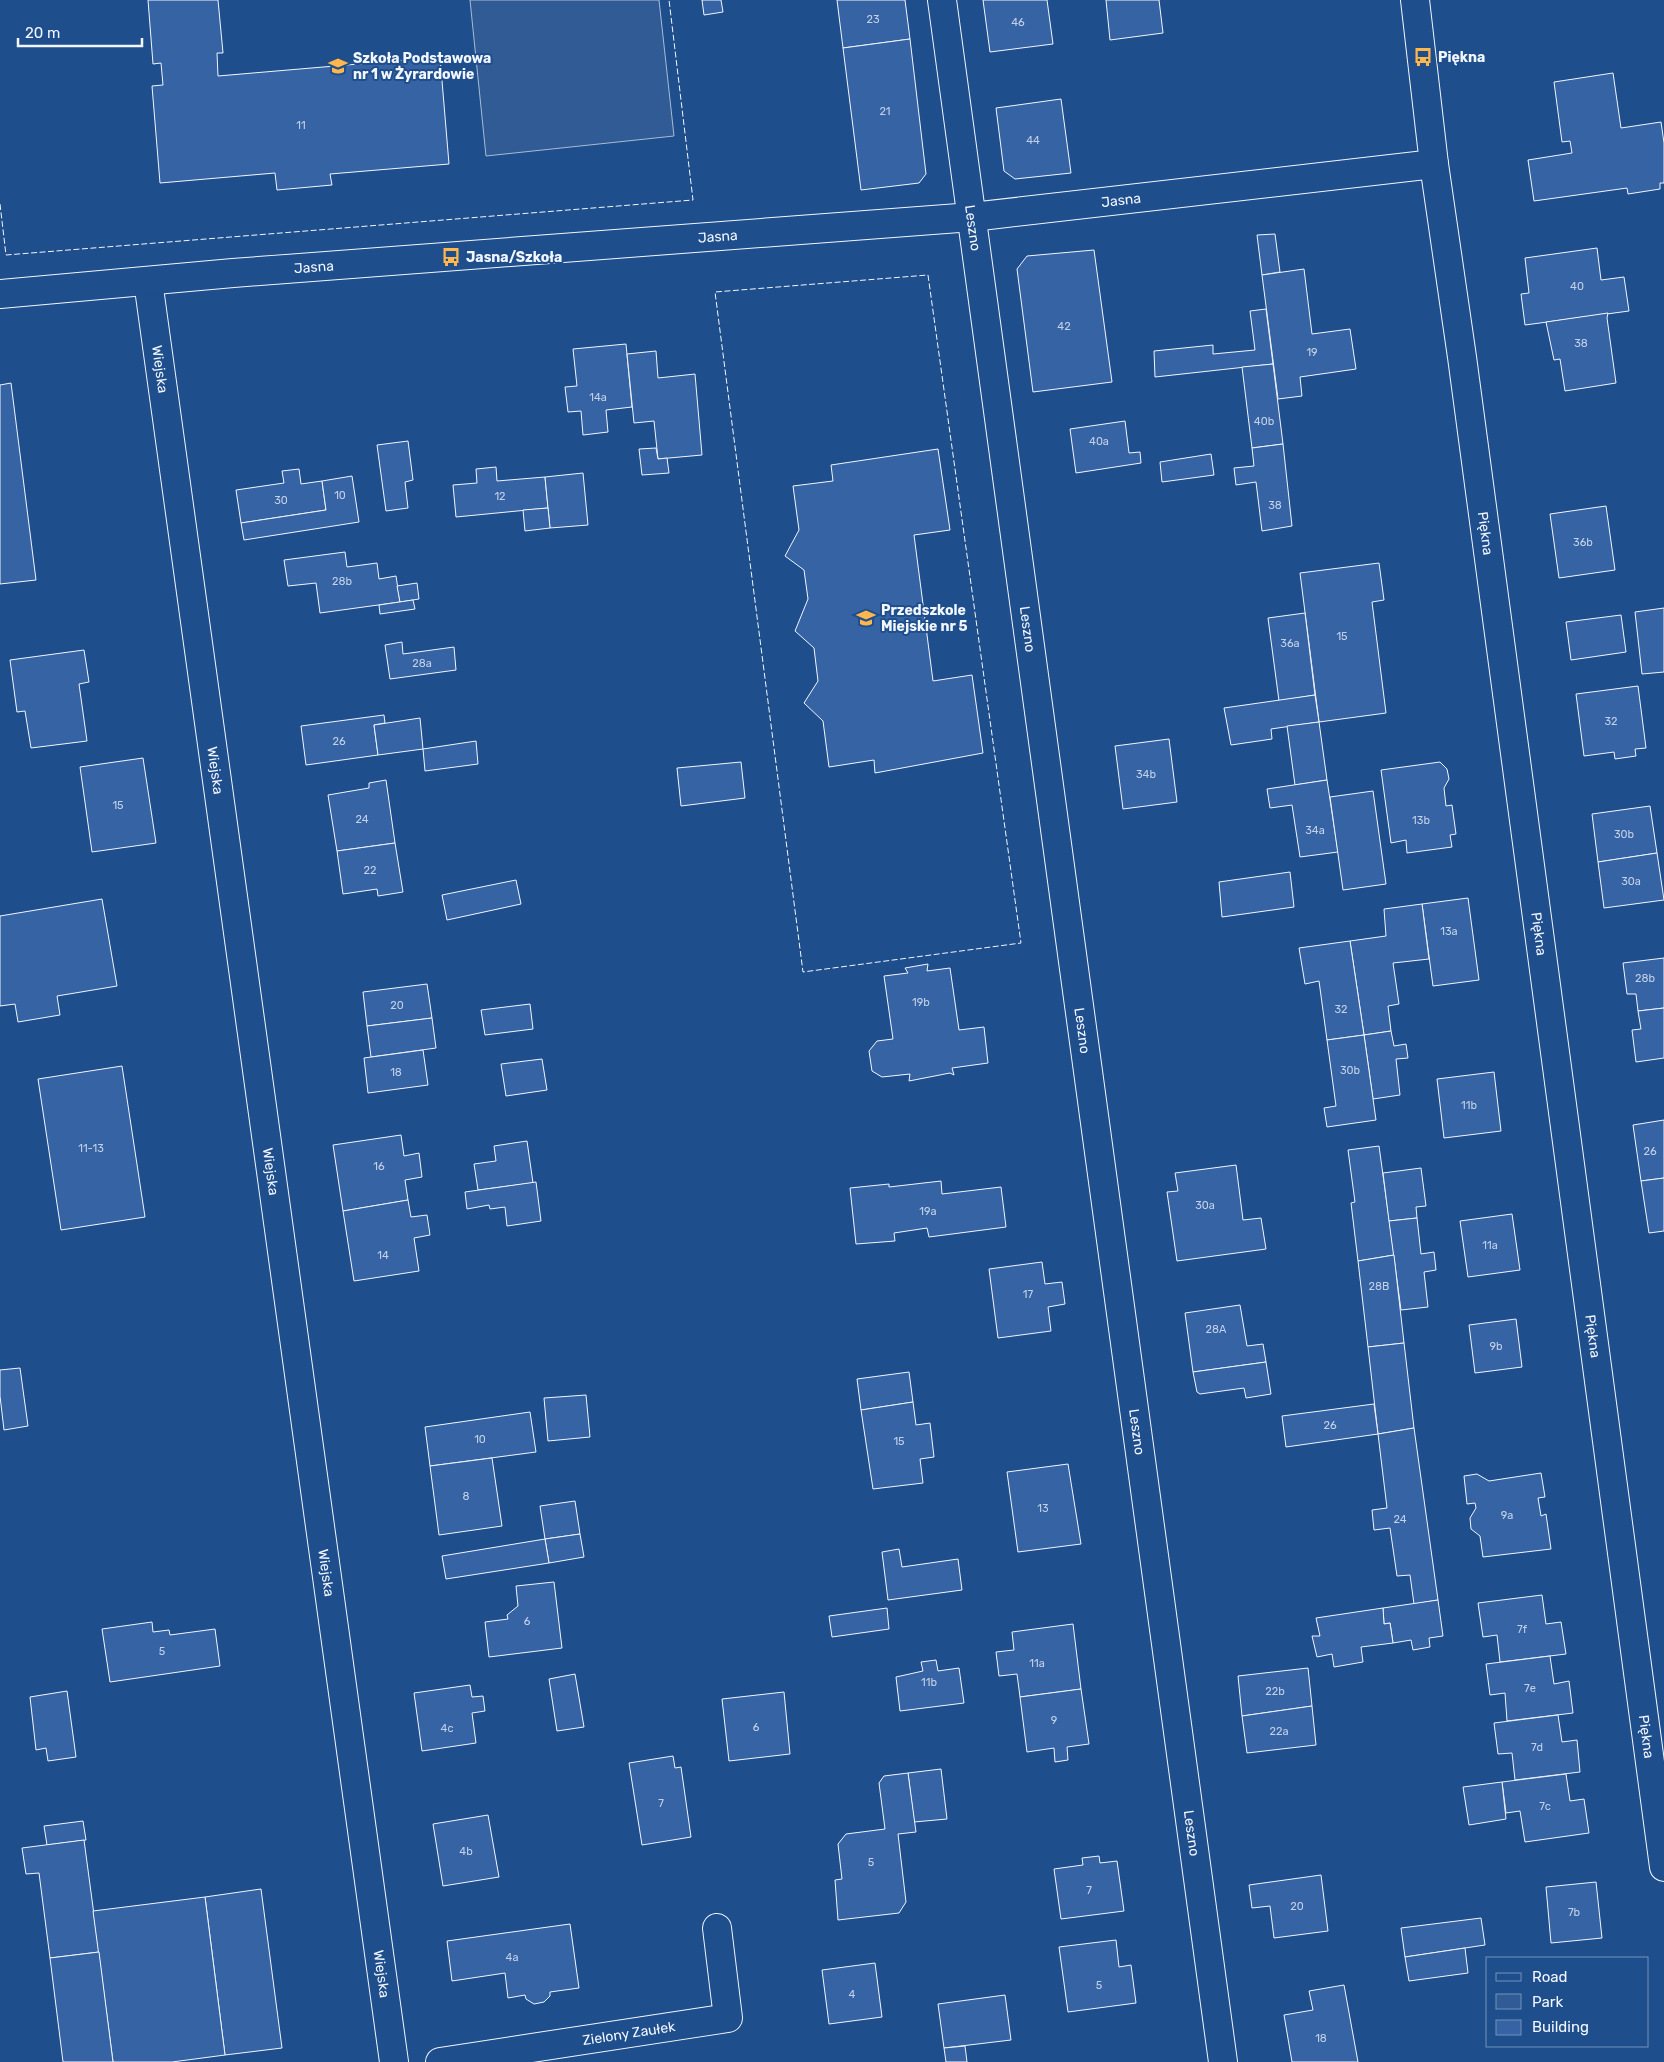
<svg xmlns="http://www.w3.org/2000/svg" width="1664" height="2062" font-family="Rubik,sans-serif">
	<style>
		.green { fill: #305b95; stroke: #a8bbd7 }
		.building { fill: #3563a3; stroke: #f2f6ff }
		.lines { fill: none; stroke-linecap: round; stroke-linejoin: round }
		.minor-casing { stroke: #f2f6ff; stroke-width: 30 }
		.minor { stroke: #1f4e8c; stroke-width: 28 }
		.fence { stroke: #f2f6ff; stroke-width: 1; stroke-dasharray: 6 2.5; stroke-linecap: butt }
		.labels { text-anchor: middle; stroke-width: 4; stroke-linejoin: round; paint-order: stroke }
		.number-label { font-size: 11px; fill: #c3d1e8 }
		.poi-label { font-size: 14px; font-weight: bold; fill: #f2f6ff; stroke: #1f4e8c; text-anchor: start }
		.street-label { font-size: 14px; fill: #f2f6ff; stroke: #1f4e8c }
	</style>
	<rect width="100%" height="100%" fill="#1f4e8c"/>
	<polygon class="green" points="470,0 659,0 674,136 486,156"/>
	<g class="building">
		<polygon points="148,0 218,0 223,53 217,53 218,76 440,57 449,164 330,174 332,185 277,190 275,173 160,183 152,86 163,85 161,63 153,64"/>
		<polygon points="702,0 721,0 723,12 704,15"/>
		<polygon points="837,0 905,0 910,39 843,48"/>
		<polygon points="983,0 1047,0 1053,44 990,52"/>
		<polygon points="1106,0 1159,0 1163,33 1110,40"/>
		<polygon points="910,39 926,174 919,183 861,190 843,48"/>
		<polygon points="1613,73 1621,128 1661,122 1664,143 1664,183 1660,183 1660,189 1628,194 1627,188 1534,201 1528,160 1572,153 1570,141 1562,142 1554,82"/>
		<polygon points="1061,99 1071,173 1015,179 1004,171 996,108"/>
		<polygon points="1275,234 1280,272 1262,275 1257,235"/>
		<polygon points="1597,248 1601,280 1624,277 1629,311 1525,325 1521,294 1529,293 1525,258"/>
		<polygon points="1094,250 1112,382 1033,392 1017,269 1027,256"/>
		<polygon points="1304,269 1312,334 1350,329 1356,369 1300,377 1302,396 1278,399 1262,275"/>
		<polygon points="1266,309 1273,364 1155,377 1154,351 1213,345 1213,354 1255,350 1250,311"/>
		<polygon points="1608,313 1607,318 1616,383 1565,391 1560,359 1554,360 1546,322"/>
		<polygon points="626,344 632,407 606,410 608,432 583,435 581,411 568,412 565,387 577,386 573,349"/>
		<polygon points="656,351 658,378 695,374 702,455 658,459 654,421 634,423 627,354"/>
		<polygon points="1273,364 1283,444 1252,448 1242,367"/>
		<polygon points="11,383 36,580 0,584 0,385"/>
		<polygon points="1125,421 1129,453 1140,452 1141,463 1076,473 1070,429"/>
		<polygon points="408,441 413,480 405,482 408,508 386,511 377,445"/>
		<polygon points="1283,444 1292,526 1262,531 1256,482 1236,485 1234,468 1254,466 1252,448"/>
		<polygon points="656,448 658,459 667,458 669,473 642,475 639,449"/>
		<polygon points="938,449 950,530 914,535 933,681 972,675 983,753 875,773 874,760 829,767 823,721 804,703 818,681 814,648 795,631 808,599 804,570 785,556 799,530 793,486 833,481 831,465"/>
		<polygon points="1211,454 1214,475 1162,482 1160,462"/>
		<polygon points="496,467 497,481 545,477 548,508 456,517 453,485 477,483 476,469"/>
		<polygon points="299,469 301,484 322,481 326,510 241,523 236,490 284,483 282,471"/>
		<polygon points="583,473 588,525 550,528 545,477"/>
		<polygon points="352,476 359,522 244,540 241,523 326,510 322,481"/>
		<polygon points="1606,506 1615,570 1559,578 1550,514"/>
		<polygon points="548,508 550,528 525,531 523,510"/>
		<polygon points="345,552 347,567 377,563 379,579 396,576 400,602 320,613 316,583 288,586 284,560"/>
		<polygon points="1379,563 1384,600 1372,602 1386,713 1319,722 1300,573"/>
		<polygon points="417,583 419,599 400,602 397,586"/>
		<polygon points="413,600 415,609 380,614 379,605"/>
		<polygon points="1664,608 1664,672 1642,674 1635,612"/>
		<polygon points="1305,613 1315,695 1279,701 1268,618"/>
		<polygon points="1621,615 1626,652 1571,660 1566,622"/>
		<polygon points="402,642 403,654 454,647 456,670 390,679 385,645"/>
		<polygon points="84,650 89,682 79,684 87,741 31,748 25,711 17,712 10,660"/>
		<polygon points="1638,686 1646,748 1635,749 1636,756 1615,759 1614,752 1584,756 1576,694"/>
		<polygon points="1315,695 1319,722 1271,729 1272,739 1231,745 1224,708"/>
		<polygon points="384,715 385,723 374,725 378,755 306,765 301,726"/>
		<polygon points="420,718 423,749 378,755 374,725"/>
		<polygon points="1319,722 1327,780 1295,785 1287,726"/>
		<polygon points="1169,739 1177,802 1123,809 1115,746"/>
		<polygon points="476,741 478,764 425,771 423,749"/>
		<polygon points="143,758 156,843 92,852 80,767"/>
		<polygon points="741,762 745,798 681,806 677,768"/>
		<polygon points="1440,762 1447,769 1449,779 1444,788 1446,806 1452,805 1456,834 1450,835 1452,847 1407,853 1406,840 1391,843 1381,770"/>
		<polygon points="386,780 395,843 337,851 328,795 369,788 369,783"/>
		<polygon points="1327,780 1338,852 1300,857 1292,805 1270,808 1267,789"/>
		<polygon points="1373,791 1386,884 1343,890 1330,797"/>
		<polygon points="1650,806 1657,853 1598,862 1592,814"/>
		<polygon points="395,843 403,892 378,896 377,889 343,894 337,851"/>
		<polygon points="1657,853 1664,900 1604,908 1598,862"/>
		<polygon points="1290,872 1294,907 1222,917 1219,882"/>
		<polygon points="516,880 521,904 447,920 442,895"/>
		<polygon points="1468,898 1479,980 1433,986 1422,904"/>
		<polygon points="102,899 117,986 57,996 60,1015 18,1022 15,1004 0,1006 0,916"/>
		<polygon points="1422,904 1429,959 1393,963 1399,1004 1388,1006 1391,1031 1364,1035 1350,941 1386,936 1384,909"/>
		<polygon points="1350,941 1364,1035 1327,1040 1319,981 1305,984 1299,948"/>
		<polygon points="1664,958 1664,1008 1638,1011 1636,994 1627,994 1623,963"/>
		<polygon points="928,964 927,971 950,968 959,1030 984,1027 988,1063 952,1068 954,1075 950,1073 909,1081 910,1074 882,1077 872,1071 869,1051 877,1041 893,1039 884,976 908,973 905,968"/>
		<polygon points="427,984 432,1018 367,1026 363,992"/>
		<polygon points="530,1004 533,1029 485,1035 481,1010"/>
		<polygon points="1664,1008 1664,1058 1636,1062 1632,1030 1641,1029 1638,1011"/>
		<polygon points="432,1018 436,1048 371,1057 367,1026"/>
		<polygon points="1391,1031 1394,1046 1406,1044 1408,1058 1396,1059 1400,1095 1373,1099 1364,1035"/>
		<polygon points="1364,1035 1376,1120 1327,1127 1324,1108 1336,1106 1327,1040"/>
		<polygon points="423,1050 428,1085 368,1093 364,1058"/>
		<polygon points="542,1059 547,1090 506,1096 501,1064"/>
		<polygon points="122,1066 145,1217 61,1230 38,1079"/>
		<polygon points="1494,1072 1501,1131 1444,1138 1437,1079"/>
		<polygon points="1664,1120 1664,1178 1641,1181 1633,1125"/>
		<polygon points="401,1135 404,1156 419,1153 422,1177 405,1180 408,1200 343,1211 333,1145"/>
		<polygon points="527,1141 533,1183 478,1190 474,1164 496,1161 494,1146"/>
		<polygon points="1379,1146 1394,1255 1358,1261 1351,1203 1355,1202 1348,1150"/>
		<polygon points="1236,1165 1243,1220 1261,1218 1266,1249 1177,1261 1167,1192 1178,1191 1175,1173"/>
		<polygon points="1421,1168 1426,1206 1416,1207 1417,1218 1389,1221 1383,1173"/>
		<polygon points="1664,1178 1664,1231 1649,1233 1641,1181"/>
		<polygon points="941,1181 942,1194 1001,1187 1006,1227 929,1237 927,1228 894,1233 895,1241 856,1244 850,1188 889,1184 889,1187"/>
		<polygon points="536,1182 541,1221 507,1226 505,1207 490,1209 489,1205 467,1209 465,1192"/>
		<polygon points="408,1200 411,1217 427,1215 430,1235 414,1238 419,1271 354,1281 343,1211"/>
		<polygon points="1512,1214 1520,1270 1468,1277 1460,1221"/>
		<polygon points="1417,1218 1421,1254 1434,1252 1436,1270 1424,1272 1428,1307 1401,1310 1389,1221"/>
		<polygon points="1394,1255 1404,1343 1368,1347 1358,1261"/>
		<polygon points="1042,1262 1045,1284 1062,1282 1065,1304 1048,1307 1051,1331 998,1338 989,1269"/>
		<polygon points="1240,1305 1247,1346 1263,1344 1266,1362 1193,1372 1185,1313"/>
		<polygon points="1516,1319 1522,1367 1475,1373 1469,1325"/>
		<polygon points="1404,1343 1414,1428 1378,1434 1368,1347"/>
		<polygon points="1266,1362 1271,1394 1246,1398 1244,1388 1200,1394 1197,1392 1193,1372"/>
		<polygon points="20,1368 28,1426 4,1430 0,1396 0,1370"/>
		<polygon points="909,1372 913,1402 861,1410 857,1379"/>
		<polygon points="586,1395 590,1437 548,1441 544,1398"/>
		<polygon points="913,1402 916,1425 930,1423 934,1457 920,1459 923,1483 873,1489 861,1410"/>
		<polygon points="1374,1404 1378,1434 1286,1447 1282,1416"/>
		<polygon points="530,1412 536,1452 430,1466 425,1427"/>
		<polygon points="1414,1428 1438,1600 1414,1604 1410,1575 1397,1576 1390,1528 1374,1530 1372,1510 1387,1508 1378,1434"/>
		<polygon points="492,1458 502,1526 439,1535 430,1466"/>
		<polygon points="1068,1464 1081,1544 1018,1552 1007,1472"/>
		<polygon points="1541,1473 1545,1497 1538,1498 1541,1516 1546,1514 1551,1549 1483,1557 1480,1536 1471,1529 1470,1518 1476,1508 1475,1503 1467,1504 1464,1476 1477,1474 1489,1481"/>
		<polygon points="575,1501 580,1534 545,1539 540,1506"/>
		<polygon points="580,1534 584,1557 549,1563 545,1539"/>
		<polygon points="545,1539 549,1563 446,1579 442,1556"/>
		<polygon points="899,1549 902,1567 958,1559 962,1590 888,1600 882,1552"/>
		<polygon points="554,1582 562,1648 489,1657 485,1622 508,1619 507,1615 518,1606 516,1586"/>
		<polygon points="1542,1595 1546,1624 1561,1622 1566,1654 1500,1662 1497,1635 1483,1637 1478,1603"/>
		<polygon points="1438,1600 1443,1636 1429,1638 1430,1647 1413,1650 1411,1640 1393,1643 1390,1623 1384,1624 1383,1608"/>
		<polygon points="887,1608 889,1629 832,1637 829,1616"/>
		<polygon points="1383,1608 1384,1624 1390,1623 1393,1643 1361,1647 1363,1662 1334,1667 1332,1654 1317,1657 1312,1636 1320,1636 1316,1618"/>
		<polygon points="152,1622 153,1632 169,1630 170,1635 215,1629 220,1666 110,1682 102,1629"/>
		<polygon points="1073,1624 1081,1689 1020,1697 1017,1674 999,1676 996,1652 1014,1650 1012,1632"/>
		<polygon points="1550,1656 1554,1684 1569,1681 1573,1713 1507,1721 1505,1693 1490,1695 1486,1664"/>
		<polygon points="936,1660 938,1671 959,1668 964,1703 900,1711 896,1677 923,1671 921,1662"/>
		<polygon points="1308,1668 1312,1706 1242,1716 1238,1676"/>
		<polygon points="575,1674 584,1727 557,1731 549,1679"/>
		<polygon points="470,1685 472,1697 483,1696 485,1711 472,1713 476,1743 422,1751 414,1693"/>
		<polygon points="1081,1689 1089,1744 1067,1747 1068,1760 1055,1762 1054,1748 1027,1752 1020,1697"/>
		<polygon points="67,1691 76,1757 48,1761 46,1748 36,1750 30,1697"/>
		<polygon points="784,1692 790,1754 729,1761 722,1699"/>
		<polygon points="1312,1706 1316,1745 1247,1753 1242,1716"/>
		<polygon points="1558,1715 1562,1742 1577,1740 1580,1772 1515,1780 1512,1753 1498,1754 1494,1723"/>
		<polygon points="673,1756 675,1768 681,1767 691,1837 642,1845 629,1763"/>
		<polygon points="941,1769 947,1819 914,1822 908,1773"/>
		<polygon points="908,1773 916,1832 898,1834 906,1902 899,1913 838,1920 835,1880 842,1879 838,1844 846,1834 885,1829 879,1783 884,1776"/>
		<polygon points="1566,1774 1570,1801 1584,1799 1589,1833 1525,1842 1520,1811 1506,1813 1502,1782"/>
		<polygon points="1502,1782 1506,1819 1469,1825 1463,1787"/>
		<polygon points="488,1815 499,1877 443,1886 433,1824"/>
		<polygon points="83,1821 86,1840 47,1845 44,1826"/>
		<polygon points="84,1840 99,1952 50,1958 39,1873 26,1874 22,1848"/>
		<polygon points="1099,1856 1100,1863 1117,1861 1124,1911 1061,1919 1054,1869 1083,1865 1082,1858"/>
		<polygon points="1321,1875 1328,1931 1274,1938 1270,1906 1252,1908 1249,1885"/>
		<polygon points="1596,1882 1602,1938 1551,1943 1546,1887"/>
		<polygon points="261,1889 282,2048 225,2055 205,1897"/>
		<polygon points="205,1897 225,2055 172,2062 113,2062 93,1911"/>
		<polygon points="1481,1918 1485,1945 1405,1957 1401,1928"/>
		<polygon points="570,1924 579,1988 550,1992 550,1996 544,2002 534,2004 526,1999 525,1995 508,1998 505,1973 452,1981 447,1941"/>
		<polygon points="1116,1940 1119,1967 1131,1965 1136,2003 1068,2012 1059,1947"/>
		<polygon points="1465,1948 1468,1973 1409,1981 1405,1957"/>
		<polygon points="99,1952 113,2062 63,2062 50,1958"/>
		<polygon points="875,1963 882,2017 829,2024 822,1970"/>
		<polygon points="1344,1985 1358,2062 1292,2062 1284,2015 1313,2010 1309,1991"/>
		<polygon points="1005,1995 1011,2040 944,2048 938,2004"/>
		<polygon points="965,2046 967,2062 946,2062 944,2048"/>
	</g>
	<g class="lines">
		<g class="minor-casing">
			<g id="minor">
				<path id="s1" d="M942 0 1223 2062"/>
				<path id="s2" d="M1415 0 1434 164 1462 357 1664 1867"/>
				<path id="s3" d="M148 281 394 2062"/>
				<path id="s4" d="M0 294 233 273 972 217 1434 164"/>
				<path id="s5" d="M440 2062 728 2018 717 1928"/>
			</g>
		</g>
		<use href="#minor" class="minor"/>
		<g class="fence">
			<polyline points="0,204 6,255 693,200 669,0"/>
			<polygon points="928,275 1021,943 803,972 715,292"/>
		</g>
	</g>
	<defs>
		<g id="bus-bare" transform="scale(1.5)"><path d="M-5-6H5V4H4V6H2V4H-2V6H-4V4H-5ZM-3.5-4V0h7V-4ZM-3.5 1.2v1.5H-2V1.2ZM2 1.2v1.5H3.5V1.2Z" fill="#ffb74d" stroke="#1f4e8c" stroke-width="2.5" paint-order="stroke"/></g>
		<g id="school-bare" transform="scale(1.5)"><path d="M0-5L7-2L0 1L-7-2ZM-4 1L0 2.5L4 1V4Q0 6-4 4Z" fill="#ffb74d" stroke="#1f4e8c" stroke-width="2.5" paint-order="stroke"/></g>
	</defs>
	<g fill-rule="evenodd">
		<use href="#bus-bare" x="1423" y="57"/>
		<use href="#school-bare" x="338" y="66"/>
		<use href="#bus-bare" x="451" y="257"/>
		<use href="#school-bare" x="866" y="618"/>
	</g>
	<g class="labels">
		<g class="number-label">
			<text x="873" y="23">23</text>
			<text x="1018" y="26">46</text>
			<text x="885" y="115">21</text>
			<text x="301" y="129">11</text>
			<text x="1033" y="144">44</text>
			<text x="1577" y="290">40</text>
			<text x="1064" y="330">42</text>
			<text x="1581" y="347">38</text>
			<text x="1312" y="356">19</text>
			<text x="598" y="401">14a</text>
			<text x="1264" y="425">40b</text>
			<text x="1099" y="445">40a</text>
			<text x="340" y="499">10</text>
			<text x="500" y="500">12</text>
			<text x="281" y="504">30</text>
			<text x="1275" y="509">38</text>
			<text x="1583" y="546">36b</text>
			<text x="342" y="585">28b</text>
			<text x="1342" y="640">15</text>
			<text x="1290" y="647">36a</text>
			<text x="422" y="667">28a</text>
			<text x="1611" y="725">32</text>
			<text x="339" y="745">26</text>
			<text x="1146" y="778">34b</text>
			<text x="118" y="809">15</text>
			<text x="362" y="823">24</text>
			<text x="1421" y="824">13b</text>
			<text x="1315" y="834">34a</text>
			<text x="1624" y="838">30b</text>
			<text x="370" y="874">22</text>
			<text x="1631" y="885">30a</text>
			<text x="1449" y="935">13a</text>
			<text x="1645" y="982">28b</text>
			<text x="921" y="1006">19b</text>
			<text x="397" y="1009">20</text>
			<text x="1341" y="1013">32</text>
			<text x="1350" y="1074">30b</text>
			<text x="396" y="1076">18</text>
			<text x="1469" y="1109">11b</text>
			<text x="91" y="1152">11-13</text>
			<text x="1650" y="1155">26</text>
			<text x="379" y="1170">16</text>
			<text x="1205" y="1209">30a</text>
			<text x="928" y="1215">19a</text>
			<text x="1490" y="1249">11a</text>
			<text x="383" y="1259">14</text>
			<text x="1379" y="1290">28B</text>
			<text x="1028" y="1298">17</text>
			<text x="1216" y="1333">28A</text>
			<text x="1496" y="1350">9b</text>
			<text x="1330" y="1429">26</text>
			<text x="480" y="1443">10</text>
			<text x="899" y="1445">15</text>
			<text x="466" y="1500">8</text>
			<text x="1043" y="1512">13</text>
			<text x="1507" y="1519">9a</text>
			<text x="1400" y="1523">24</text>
			<text x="527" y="1625">6</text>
			<text x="1522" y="1633">7f</text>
			<text x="162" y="1655">5</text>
			<text x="1037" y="1667">11a</text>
			<text x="929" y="1686">11b</text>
			<text x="1530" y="1692">7e</text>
			<text x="1275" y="1695">22b</text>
			<text x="1054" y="1724">9</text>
			<text x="756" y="1731">6</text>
			<text x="447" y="1732">4c</text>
			<text x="1279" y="1735">22a</text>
			<text x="1537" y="1751">7d</text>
			<text x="661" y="1807">7</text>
			<text x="1545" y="1810">7c</text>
			<text x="466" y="1855">4b</text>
			<text x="871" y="1866">5</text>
			<text x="1089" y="1894">7</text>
			<text x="1297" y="1910">20</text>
			<text x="1574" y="1916">7b</text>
			<text x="512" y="1961">4a</text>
			<text x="1099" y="1989">5</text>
			<text x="852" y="1998">4</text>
			<text x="1321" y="2042">18</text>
		</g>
		<g class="poi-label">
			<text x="1438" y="62">Piękna</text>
			<text x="353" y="63">Szkoła Podstawowa<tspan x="353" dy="16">nr 1 w Żyrardowie</tspan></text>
			<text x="466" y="262">Jasna/Szkoła</text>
			<text x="881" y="615">Przedszkole<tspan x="881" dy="16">Miejskie nr 5</tspan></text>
		</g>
		<g class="street-label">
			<text dy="5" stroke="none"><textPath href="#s4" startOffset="1125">Jasna</textPath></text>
			<text dy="5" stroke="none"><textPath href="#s1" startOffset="230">Leszno</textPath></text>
			<text dy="5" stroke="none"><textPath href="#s4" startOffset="720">Jasna</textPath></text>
			<text dy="5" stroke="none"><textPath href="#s4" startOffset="315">Jasna</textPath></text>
			<text dy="5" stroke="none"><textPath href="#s3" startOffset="89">Wiejska</textPath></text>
			<text dy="5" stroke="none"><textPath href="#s2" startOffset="538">Piękna</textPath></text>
			<text dy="5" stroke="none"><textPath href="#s1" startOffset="635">Leszno</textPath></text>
			<text dy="5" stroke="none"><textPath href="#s3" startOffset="494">Wiejska</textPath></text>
			<text dy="5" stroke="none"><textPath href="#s2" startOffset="942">Piękna</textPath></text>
			<text dy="5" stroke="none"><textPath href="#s1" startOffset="1040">Leszno</textPath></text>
			<text dy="5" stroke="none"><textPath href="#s3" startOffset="899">Wiejska</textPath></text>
			<text dy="5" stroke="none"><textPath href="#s2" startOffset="1348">Piękna</textPath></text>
			<text dy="5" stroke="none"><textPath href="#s1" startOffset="1445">Leszno</textPath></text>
			<text dy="5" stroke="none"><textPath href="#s3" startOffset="1304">Wiejska</textPath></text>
			<text dy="5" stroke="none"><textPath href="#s2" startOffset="1752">Piękna</textPath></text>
			<text dy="5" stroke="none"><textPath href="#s1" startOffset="1850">Leszno</textPath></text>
			<text dy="5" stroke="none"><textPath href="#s3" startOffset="1709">Wiejska</textPath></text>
			<text dy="5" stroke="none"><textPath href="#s5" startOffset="191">Zielony Zaułek</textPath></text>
		</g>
	</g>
	<rect x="1486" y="1957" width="162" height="90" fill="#1f4e8c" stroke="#7391ba"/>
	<rect x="1496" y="1973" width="25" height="8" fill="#1f4e8c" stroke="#7391ba"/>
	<text x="1532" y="1982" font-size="15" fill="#f2f6ff">Road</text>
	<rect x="1496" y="1994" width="25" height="15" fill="#305b95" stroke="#7391ba"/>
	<text x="1532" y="2007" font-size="15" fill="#f2f6ff">Park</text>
	<rect x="1496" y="2020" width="25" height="15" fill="#3563a3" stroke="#7391ba"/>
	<text x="1532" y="2032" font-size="15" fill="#f2f6ff">Building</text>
	<path d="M18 38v8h124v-8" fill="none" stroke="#f2f6ff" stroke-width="2.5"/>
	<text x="25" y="38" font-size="15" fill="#f2f6ff" stroke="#1f4e8c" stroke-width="4" paint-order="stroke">20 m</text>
</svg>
